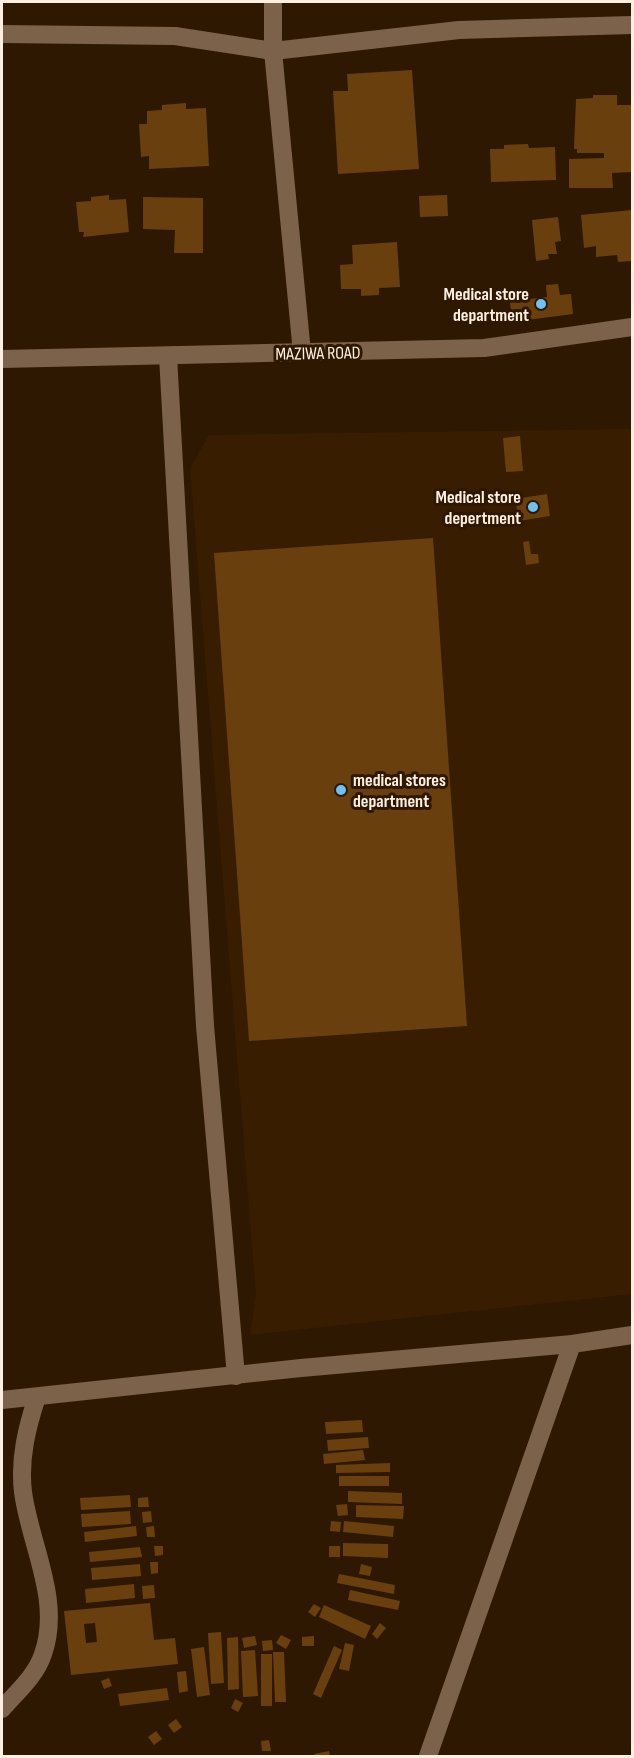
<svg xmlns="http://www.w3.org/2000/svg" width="634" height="1758" font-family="'Sofia Sans Condensed',sans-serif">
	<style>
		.built { fill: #381d00 }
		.building { fill: #6a3f0e; fill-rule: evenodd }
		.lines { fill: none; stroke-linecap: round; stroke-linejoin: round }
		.minor { stroke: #7c624a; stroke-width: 18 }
		.poi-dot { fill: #6dc2f3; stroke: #2e1802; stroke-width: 2 }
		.labels { text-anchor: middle; stroke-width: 6; stroke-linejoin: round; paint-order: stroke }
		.poi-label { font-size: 18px; font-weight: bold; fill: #ffefe1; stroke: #2e1802; text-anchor: end }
		.street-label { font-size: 18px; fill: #ffefe1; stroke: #2e1802 }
	</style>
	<rect width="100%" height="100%" fill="#2e1802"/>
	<polygon class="built" points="632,429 632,1294 250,1335 256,1295 190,469 209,435"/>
	<g class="building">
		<polygon points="412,70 419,169 338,174 333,91 348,91 347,74"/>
		<polygon points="593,95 617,95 617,105 632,105 632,172 612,173 613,188 569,188 569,159 604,158 604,153 577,153 577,149 574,149 576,99 593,98"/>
		<polygon points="186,103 186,109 206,108 209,166 149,169 149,156 141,157 139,124 147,124 147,111 162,110 162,105"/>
		<polygon points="528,144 529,148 555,147 556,180 491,182 490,149 504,149 504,145"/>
		<polygon points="109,195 109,200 126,199 129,232 83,237 84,232 79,232 76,202 91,201 91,197"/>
		<polygon points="447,195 448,216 420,217 419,196"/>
		<polygon points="143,197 203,198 203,253 174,253 175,230 143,229"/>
		<polygon points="632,210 632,261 618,262 617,255 596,257 596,246 584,248 581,215"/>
		<polygon points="558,217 561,241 555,242 557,254 548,254 549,259 536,261 532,220"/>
		<polygon points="397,242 400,287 379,288 379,295 361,296 361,289 341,289 340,265 353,264 352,245"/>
		<polygon points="558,284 560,295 571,294 573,314 512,322 509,293 520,292 521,300 547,297 546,285"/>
		<polygon points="520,436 523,471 506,472 503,438"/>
		<polygon points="547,494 550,516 519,521 515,499"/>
		<polygon points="433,538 467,1026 249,1041 214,553"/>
		<polygon points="529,541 531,554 538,554 539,563 526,565 523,542"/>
		<polygon points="362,1420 363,1432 326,1434 325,1422"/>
		<polygon points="368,1437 369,1448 328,1451 327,1440"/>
		<polygon points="363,1450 365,1460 324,1464 323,1454"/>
		<polygon points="390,1463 390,1472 336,1473 336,1465"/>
		<rect x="339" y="1476" width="50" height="10"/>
		<polygon points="348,1491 402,1493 402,1504 348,1502"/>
		<polygon points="130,1495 131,1507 81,1510 80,1498"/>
		<polygon points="148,1497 149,1507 138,1507 138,1498"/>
		<polygon points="347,1504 348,1515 338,1516 336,1505"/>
		<polygon points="356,1505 404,1506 403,1519 356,1517"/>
		<polygon points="130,1511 131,1524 82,1527 81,1514"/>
		<polygon points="151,1511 152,1522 143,1523 142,1512"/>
		<polygon points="331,1521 341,1522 340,1532 330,1531"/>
		<polygon points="344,1521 394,1526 393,1537 343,1532"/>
		<polygon points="136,1526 137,1536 85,1542 84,1532"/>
		<polygon points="154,1526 155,1537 147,1537 146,1527"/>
		<polygon points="343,1543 388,1544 388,1558 343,1556"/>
		<polygon points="154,1546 163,1546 163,1555 155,1556"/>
		<rect x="329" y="1546" width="11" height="11"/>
		<polygon points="140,1547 142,1557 90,1562 89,1552"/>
		<polygon points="150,1562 158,1562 158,1573 151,1574"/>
		<polygon points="140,1564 141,1576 92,1580 91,1568"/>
		<polygon points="361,1564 372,1567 370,1576 359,1574"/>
		<polygon points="339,1574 395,1585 394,1594 337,1583"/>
		<polygon points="134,1584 135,1598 86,1603 85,1589"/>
		<polygon points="154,1585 155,1598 143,1599 142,1586"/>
		<polygon points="350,1590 400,1601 398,1610 348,1600"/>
		<path d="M150 1603 154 1640 175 1638 178 1664 71 1675 64 1611ZM95 1623 97 1642 86 1643 84 1624Z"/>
		<polygon points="314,1604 321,1608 315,1617 308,1612"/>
		<polygon points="324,1605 371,1626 365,1639 319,1617"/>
		<polygon points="380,1623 386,1628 377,1639 372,1634"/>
		<polygon points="221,1632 224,1683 211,1684 208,1633"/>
		<polygon points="281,1635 291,1640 286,1649 276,1643"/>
		<polygon points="255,1636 257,1645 244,1648 242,1638"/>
		<polygon points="314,1636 314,1646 302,1646 302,1637"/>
		<polygon points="238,1637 239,1689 228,1690 227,1638"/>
		<polygon points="272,1640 273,1650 263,1651 262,1641"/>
		<polygon points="345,1643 354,1645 349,1671 339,1669"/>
		<polygon points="334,1646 342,1650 321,1698 313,1694"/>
		<polygon points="204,1647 210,1695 197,1697 191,1649"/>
		<polygon points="255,1650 258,1696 243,1697 241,1651"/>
		<polygon points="273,1652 284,1652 286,1702 275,1702"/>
		<rect x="261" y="1654" width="11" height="52"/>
		<polygon points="186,1671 188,1691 179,1693 177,1672"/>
		<polygon points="109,1678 112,1686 104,1689 101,1681"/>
		<polygon points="167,1688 169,1700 120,1706 118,1694"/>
		<polygon points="235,1699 243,1703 238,1712 231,1708"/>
		<polygon points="176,1719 182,1727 174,1733 168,1725"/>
		<polygon points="156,1731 162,1739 154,1745 148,1737"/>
		<polygon points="269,1740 271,1751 262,1751 261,1741"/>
		<polygon points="329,1751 330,1756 315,1756 314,1754"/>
	</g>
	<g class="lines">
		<g class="minor">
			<polyline points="273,2 273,51 302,353"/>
			<polyline points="2,34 175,36 273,51 459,30 632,25"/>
			<polyline points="168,356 205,1026 236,1376"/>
			<polyline points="2,359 484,348 632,327"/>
			<polyline points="2,1400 301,1368 572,1344 632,1335"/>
			<path d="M2 1709C16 1693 36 1676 43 1654 62 1600 30 1545 23 1492 19 1459 27 1427 37 1397"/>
			<polyline points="428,1756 572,1344"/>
		</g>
	</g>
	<g class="poi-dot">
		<circle cx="541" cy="304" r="6"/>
		<circle cx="533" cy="507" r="6"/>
		<circle cx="341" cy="790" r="6"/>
	</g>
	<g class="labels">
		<g class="poi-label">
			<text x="529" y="300">Medical store<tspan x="529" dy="21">department</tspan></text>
			<text x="521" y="503">Medical store<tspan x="521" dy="21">depertment</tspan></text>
			<text x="353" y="786" text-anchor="start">medical stores<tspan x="353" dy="21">department</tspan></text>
		</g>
		<g class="street-label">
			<text transform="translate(318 353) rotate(-1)" y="6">MAZIWA ROAD</text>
		</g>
	</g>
	<rect width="634" height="1758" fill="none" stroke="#ffefe1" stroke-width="6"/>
</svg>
